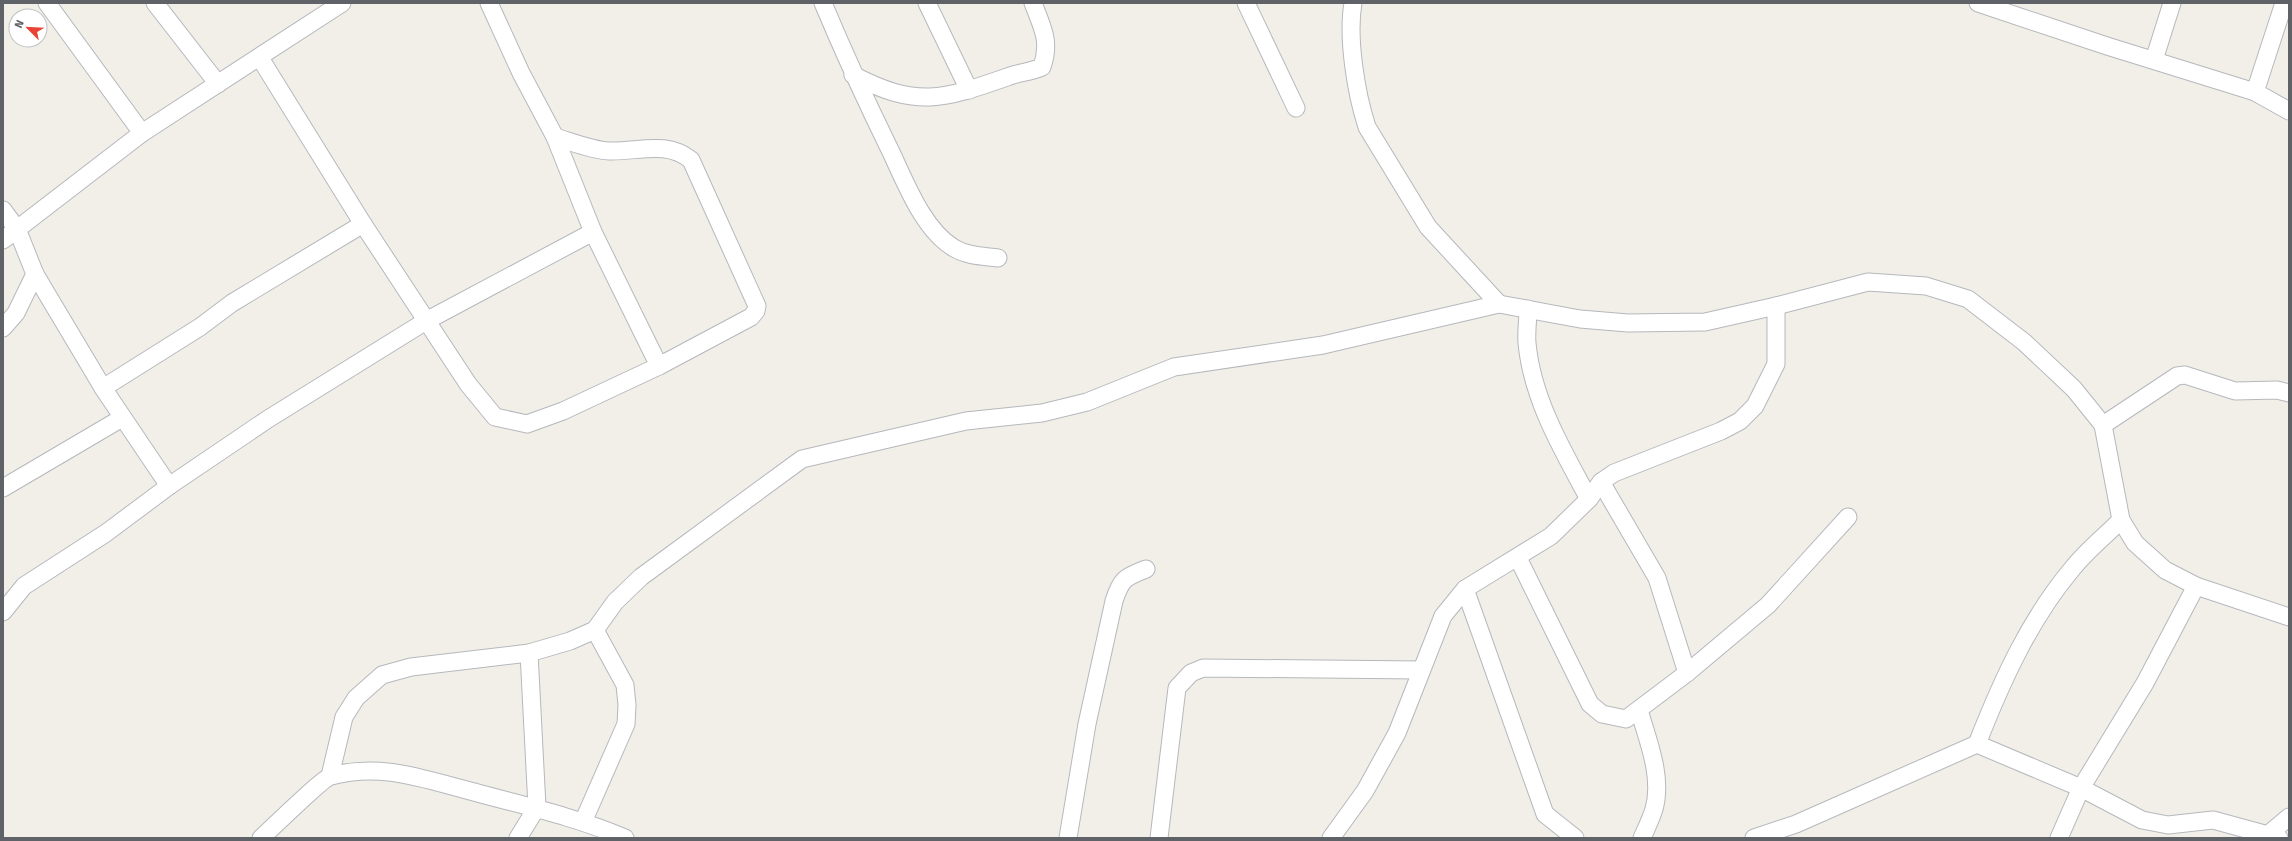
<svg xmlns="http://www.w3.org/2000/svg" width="2292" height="841" font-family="Signika,sans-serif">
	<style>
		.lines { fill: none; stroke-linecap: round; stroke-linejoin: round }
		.street-casing { stroke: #b5b8bc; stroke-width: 19 }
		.street { stroke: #fff; stroke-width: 17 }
	</style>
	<rect width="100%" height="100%" fill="#f1efe8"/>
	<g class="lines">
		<g class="street-casing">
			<g id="street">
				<polyline points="47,3 142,133"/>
				<polyline points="155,3 218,84"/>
				<polyline points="489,3 521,73 555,137 593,232 659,366"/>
				<path d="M823 3C844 53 866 101 890 150 905 181 923 230 954 248 967 256 983 256 998 258"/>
				<polyline points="927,3 969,90"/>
				<polyline points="1246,3 1296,108"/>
				<path d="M1353 3C1347 38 1356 93 1367 127L1428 227 1499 304"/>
				<polyline points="1978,3 2107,46 2255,92 2289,111"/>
				<path d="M260 58 363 224 468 384 495 417 527 424 563 411 659 366 751 317 756 311 757 306 691 160C666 140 638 152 609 151 591 150 572 142 555 137"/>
				<polyline points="2154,60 2172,3"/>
				<path d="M853 75C918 109 944 99 1010 76 1021 72 1031 72 1042 67 1051 41 1042 27 1033 3"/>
				<polyline points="2255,92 2284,3"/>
				<polyline points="3,210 17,229 35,274 16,313 3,328"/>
				<polyline points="3,240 142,133 342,3"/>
				<polyline points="35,274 103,388 169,486"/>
				<path d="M1528 309C1528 321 1526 332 1527 343 1532 399 1563 451 1589 499"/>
				<polyline points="103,388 200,327 232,303 363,224"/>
				<polyline points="2103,425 2177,376 2185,375 2235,391 2277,390 2289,393"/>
				<polyline points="1601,482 1657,578 1687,673"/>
				<polyline points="3,488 122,418"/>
				<polyline points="1518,558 1590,704 1602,714 1626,719 1687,673 1768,605 1848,517"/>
				<polyline points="1465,589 1545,814 1575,838"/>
				<polyline points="3,612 24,586 106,533 169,486 268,419 426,321 593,232"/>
				<path d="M1639 710C1648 741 1663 777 1654 809 1651 819 1646 829 1642 838"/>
				<path d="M1977 744C2001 683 2029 620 2072 569 2086 551 2105 536 2121 520"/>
				<polyline points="330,776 344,717 356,698 382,675 411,667 529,653 570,641 595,630 615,602 641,577 802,459 966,421 1042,413 1087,402 1174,367 1323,345 1499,304 1580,319 1628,323 1705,322 1776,306 1868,282 1926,286 1968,299 2024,342 2074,389 2103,425 2121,520 2135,543 2165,570 2196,586 2289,617"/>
				<polyline points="583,822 626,724 627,705 625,685 595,630"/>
				<path d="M261 838C271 829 323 778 331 776 382 762 426 780 474 792 525 806 576 817 625 838"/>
				<polyline points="518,838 537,807 529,653"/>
				<path d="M1068 838 1087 724 1114 601C1121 579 1125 577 1146 569"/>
				<polyline points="1159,838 1177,688 1191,673 1203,668 1421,670"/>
				<polyline points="1331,838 1365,791 1397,733 1443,616 1465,589 1551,536 1589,499 1601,482 1614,473 1721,431 1740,421 1755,406 1776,364 1776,306"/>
				<polyline points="1754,838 1796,824 1977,744 2081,788 2142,820 2168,825 2213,820 2279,838"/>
				<polyline points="2059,838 2081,788 2145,683 2196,586"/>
				<polyline points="2264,838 2289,817"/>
			</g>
		</g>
		<use href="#street" class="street"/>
	</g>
	<rect width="2292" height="841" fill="none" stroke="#5f6368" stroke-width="8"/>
	<g transform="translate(28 28) rotate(294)"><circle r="19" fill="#ffffff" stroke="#bfc1c3"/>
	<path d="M0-3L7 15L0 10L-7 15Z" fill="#ea4335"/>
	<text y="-6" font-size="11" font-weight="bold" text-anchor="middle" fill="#5f6368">N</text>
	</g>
</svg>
